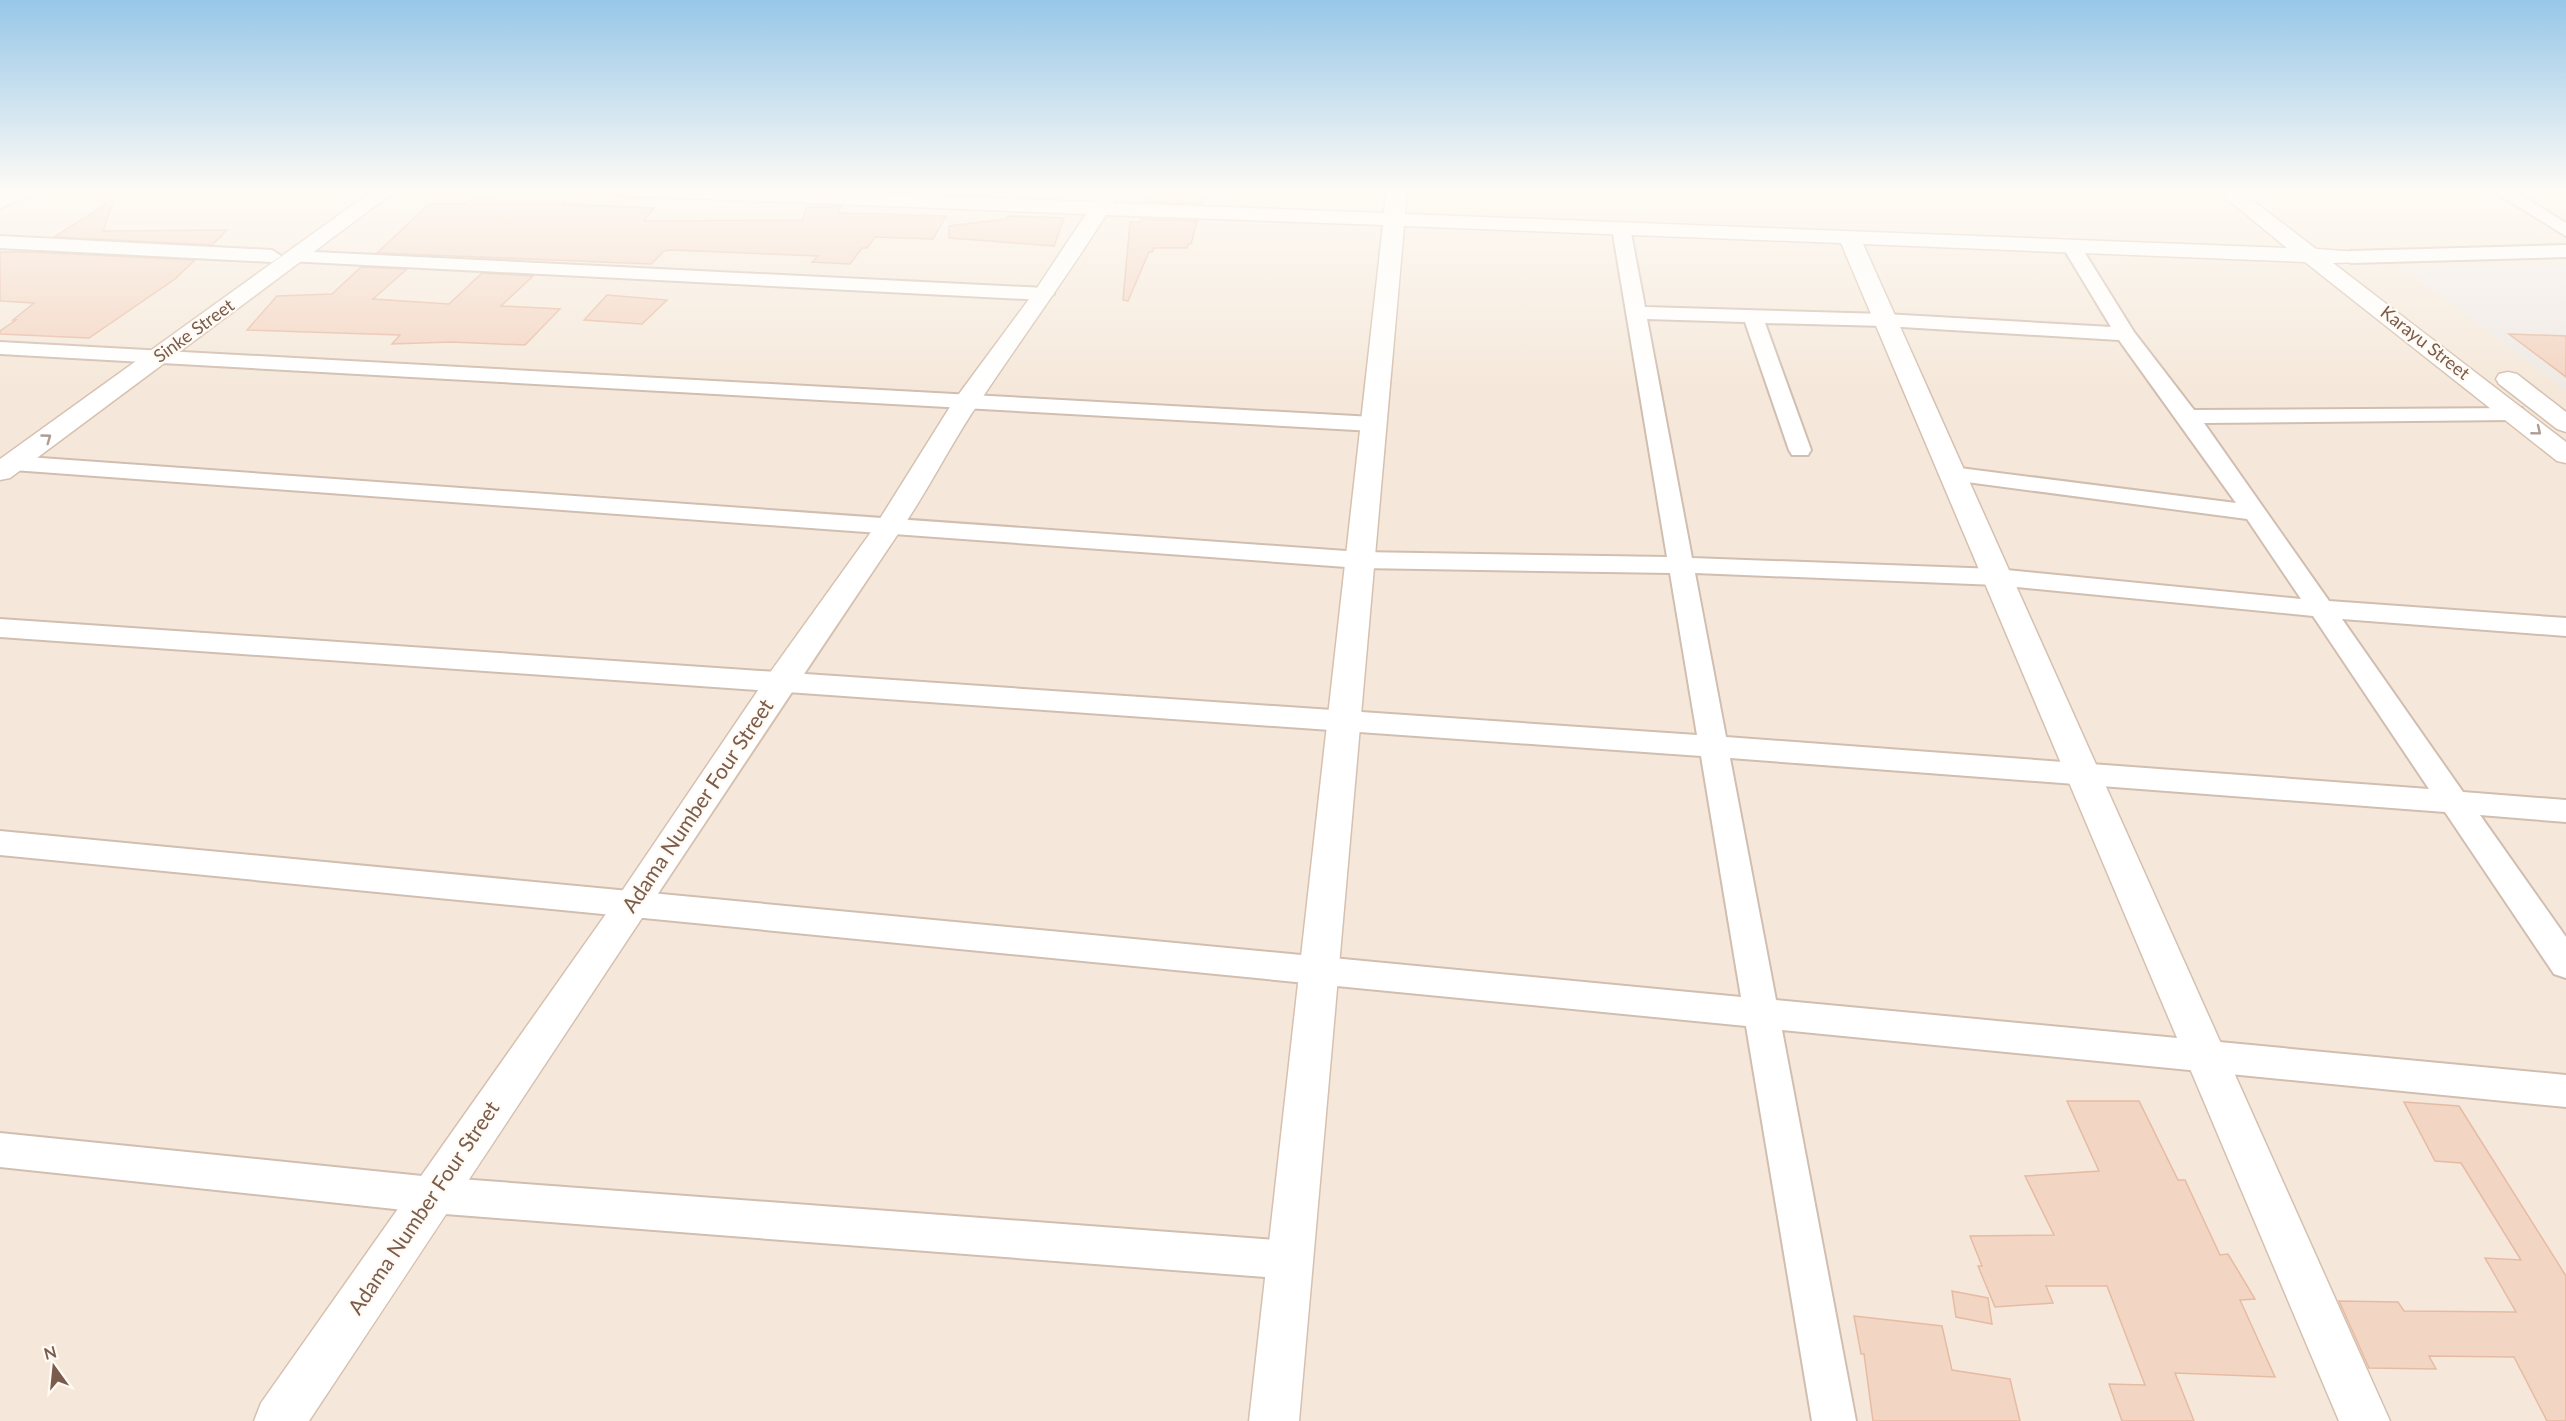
<svg xmlns="http://www.w3.org/2000/svg" width="2566" height="1421" font-family="Lato,sans-serif">
	<style>
		.residential { fill: #f5e8da }
		.industrial { fill: #efe9e4 }
		.building { fill: #f3d5c3; stroke: #e6bba3; stroke-width: 1.5 }
		.lines { fill: none; stroke-linecap: round; stroke-linejoin: round }
		.street-casing { stroke: #d1beb0; stroke-width: 4 }
		.secondary-casing { stroke: #d6c0b0; stroke-width: 3 }
		.street { fill: #fff; fill-rule: evenodd }
		.secondary { fill: #fff; fill-rule: evenodd }
		.oneway { stroke: #af9d94 }
		.labels { text-anchor: middle; stroke-width: 4.5; stroke-linejoin: round; paint-order: stroke }
		.far-street-label { font-size: 18px; fill: #7a5c4d; stroke: #fffaf3 }
		.street-label { font-size: 21px; fill: #7a5c4d; stroke: #fffaf3 }
	</style>
	<rect width="100%" height="100%" fill="#fdf6ec"/>
	<rect class="residential" x="0" y="189" width="2566" height="1232"/>
	<polygon class="industrial" points="2566,264 2566,391 2402,267"/>
	<g class="building">
		<polygon points="1150,189 1205,189 1201,204 1146,202"/>
		<polygon points="500,190 574,194 562,204 654,208 644,221 802,220 807,207 841,207 838,213 946,216 933,239 875,237 867,248 862,248 850,264 812,262 818,256 671,250 664,251 651,264 377,253 429,204 465,204 473,198 489,199"/>
		<polygon points="114,199 103,231 227,230 212,245 54,237"/>
		<polygon points="1008,216 1064,218 1054,246 949,238 949,226 1007,219"/>
		<polygon points="1141,219 1197,221 1191,244 1188,244 1187,248 1154,248 1152,252 1149,252 1128,301 1123,300 1130,222 1140,222"/>
		<polygon points="0,252 29,252 195,260 175,279 89,338 0,334 0,331 16,320 13,320 34,303 0,301"/>
		<polygon points="361,267 407,269 373,299 449,304 482,273 533,276 501,306 560,309 525,345 451,342 392,344 400,335 247,330 277,296 332,294"/>
		<polygon points="607,295 667,300 642,324 584,320"/>
		<polygon points="2509,334 2566,336 2566,377"/>
		<polygon points="2067,1101 2139,1101 2178,1180 2185,1180 2220,1255 2228,1254 2255,1299 2240,1300 2275,1377 2175,1373 2194,1421 2122,1421 2109,1384 2145,1385 2107,1286 2046,1286 2053,1303 1995,1307 1978,1266 1982,1266 1970,1236 2054,1235 2025,1176 2099,1171"/>
		<polygon points="2404,1102 2459,1106 2566,1276 2566,1421 2547,1421 2514,1357 2429,1356 2436,1369 2369,1368 2339,1301 2398,1302 2404,1311 2516,1312 2485,1258 2521,1260 2461,1163 2435,1161"/>
		<polygon points="1952,1291 1988,1298 1992,1324 1956,1317"/>
		<polygon points="1854,1316 1942,1326 1952,1370 2010,1379 2020,1421 1873,1421 1864,1354 1861,1354"/>
	</g>
	<g class="lines">
		<g class="street-casing">
			<g id="street">
				<polygon points="2490,189 2511,189 2566,223 2566,236"/>
				<path d="M1621 223 1630 228 1645 307 1885 314 2111 327 2062 246 2071 240 2078 242 2134 332 2194 410 2522 408 2525 413 2522 418 2514 420 2204 423 2329 601 2566 618V636L2342 619 2463 792 2566 800V822L2480 815 2566 937V978L2554 974 2445 812 1730 758 1776 1000 2566 1075V1107L1782 1030 1856 1421H1812L1746 1026 0 855V831L1741 997 1701 756 0 637V619L1697 735 1670 573 1360 568 13 470 5 468 1 463 5 458 13 456 1360 552 1667 557 1612 228ZM1647 319 1745 322 1789 450 1792 455H1808L1811 450 1765 323 1885 326 2119 340 2236 503 1952 467 1944 469 1940 474 1944 479 2247 519 2301 599 1997 569 1692 558ZM1695 573 1997 585 2313 616 2429 789 1726 737Z"/>
				<polygon points="0,236 272,250 281,256 272,262 0,248"/>
				<polygon points="2566,245 2566,257 2351,263 2342,257 2351,251"/>
				<polygon points="295,251 1044,288 1054,294 1044,300 288,261 286,257 288,253"/>
				<polygon points="0,342 1373,417 1381,419 1384,424 1381,429 1373,431 0,354"/>
				<polygon points="0,1133 432,1177 1290,1241 1304,1246 1310,1260 1304,1274 1290,1279 432,1213 0,1167"/>
			</g>
		</g>
		<g class="secondary-casing">
			<g id="secondary">
				<polygon points="13,189 40,189 37,193 0,208 0,195"/>
				<polygon points="375,189 398,189 10,478 0,480 0,459"/>
				<path d="M599 189H763L1094 202 1103 189H1117L1120 193 1114 203 1384 213 1387 189H1407L1405 214 2287 248 2215 189H2238L2316 249 2359 252 2362 257 2359 262 2333 263 2566 442V463L2557 461 2305 262 1863 244 2390 1421H2339L1841 243 1404 226 1299 1421H1249L1383 225 1106 215C1066 278 1022 338 980 401 951 443 929 489 900 531 701 826 506 1125 309 1421H254L261 1403 620 894 769 674 876 525 953 402 1035 291 1086 214 609 195 602 193Z"/>
				<polygon points="2508,372 2517,374 2566,412 2566,432 2557,429 2499,384 2496,379 2499,374"/>
			</g>
		</g>
		<use href="#street" class="street"/>
		<use href="#secondary" class="secondary"/>
	</g>
	<defs><path id="oneway-chevron" d="M-2-3.5L2.5 0L-2 3.5" fill="none" stroke-width="1.6" stroke-linecap="round" stroke-linejoin="round" transform="scale(1.5)"/></defs>
	<g class="oneway">
		<use href="#oneway-chevron" transform="translate(2537 431) rotate(39)"/>
		<use href="#oneway-chevron" transform="translate(47 438) rotate(-36)"/>
	</g>
	<linearGradient id="sky" x2="0" y2="1"><stop stop-color="#97c7e8"/><stop offset="0.49" stop-color="#fefbf6"/><stop offset="1" stop-color="#fefbf6" stop-opacity="0"/></linearGradient>
	<rect width="2566" height="388" fill="url(#sky)"/>
	<g class="labels">
		<g class="far-street-label">
			<text transform="translate(194 331) rotate(-36)" y="6">Sinke Street</text>
			<text transform="translate(2425 343) rotate(38)" y="6">Karayu Street</text>
		</g>
		<g class="street-label">
			<text transform="translate(698 806) rotate(-56)" y="7">Adama Number Four Street</text>
			<text transform="translate(424 1208) rotate(-56)" y="7">Adama Number Four Street</text>
		</g>
	</g>
	<g transform="translate(54 1367) rotate(345)" stroke="#fffaf3" stroke-width="4.5" paint-order="stroke">
	<path d="M0-4.5L10 22L0 15L-10 22Z" fill="#7a5c4d"/>
	<text y="-9" font-size="16" font-weight="bold" text-anchor="middle" fill="#7a5c4d">N</text>
	</g>
</svg>
